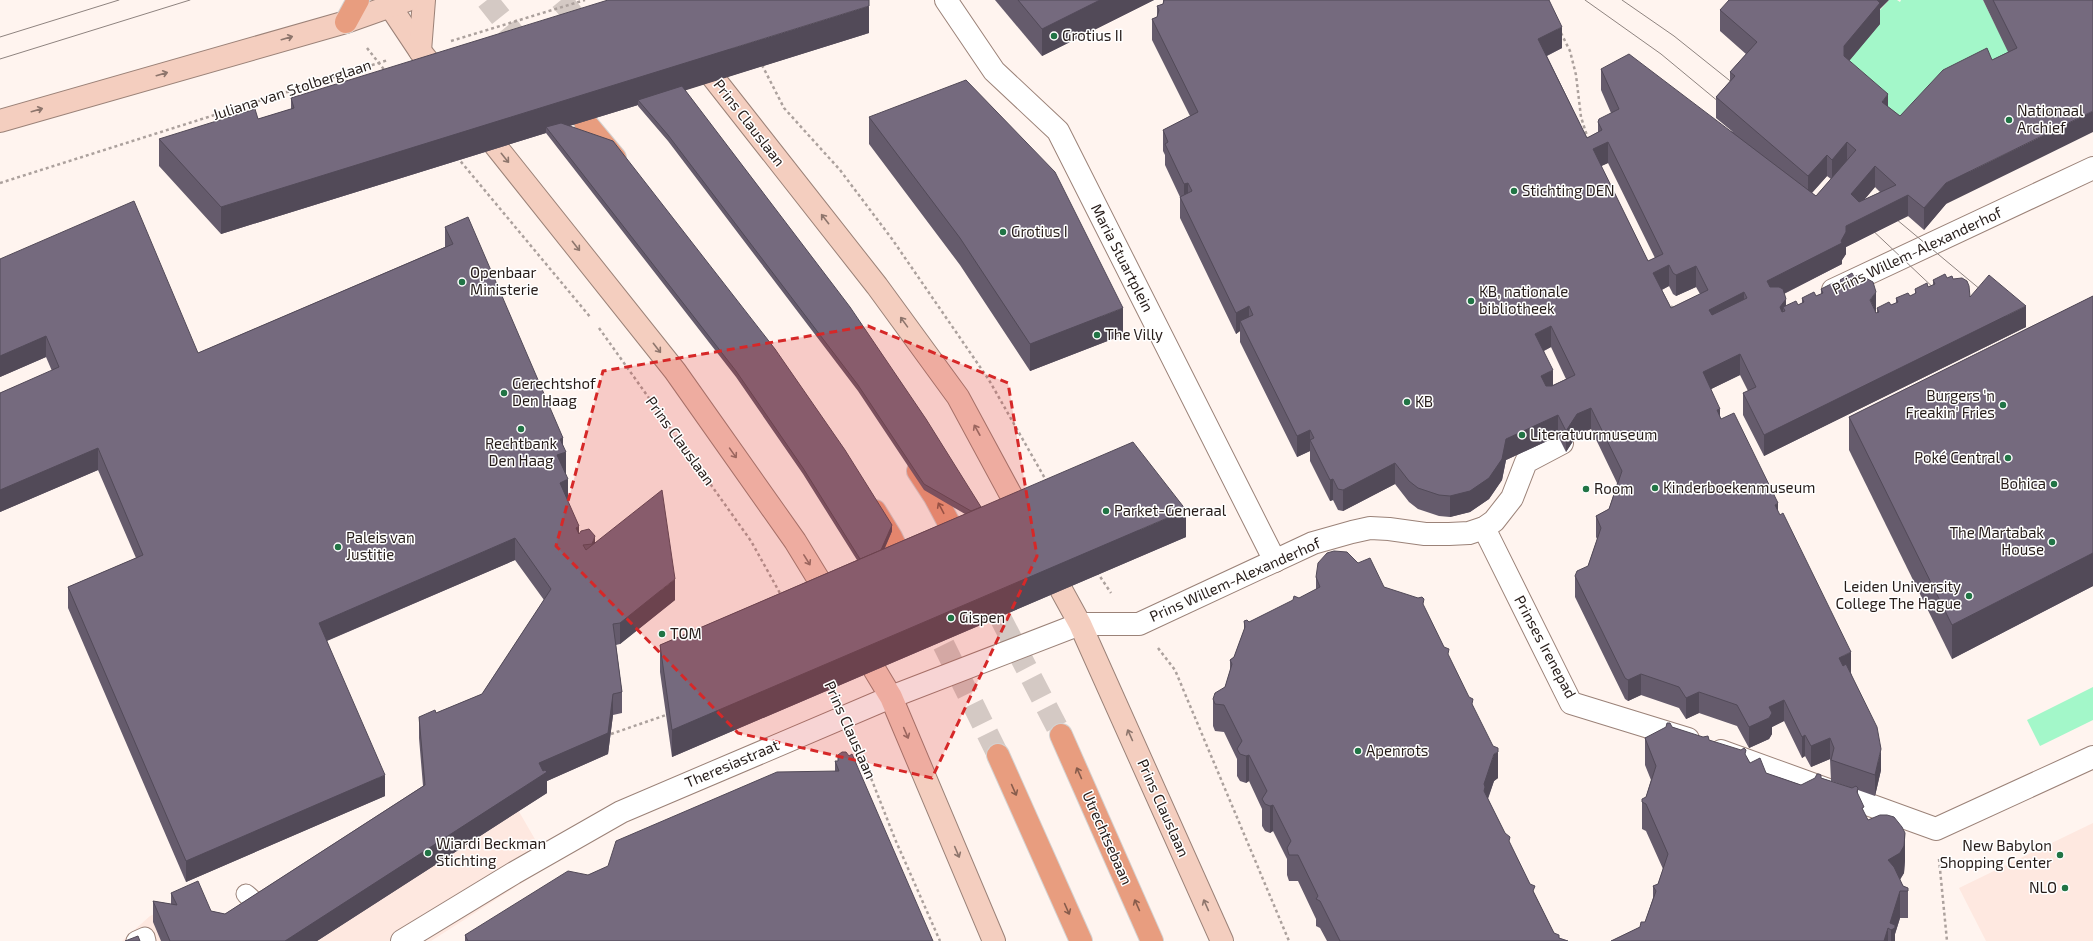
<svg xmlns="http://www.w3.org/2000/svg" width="2093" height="941" font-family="'Exo 2',sans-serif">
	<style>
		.built { fill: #fee8e0 }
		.green { fill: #a3f7c9 }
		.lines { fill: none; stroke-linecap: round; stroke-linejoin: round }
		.primary-tunnel { stroke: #d4c9c4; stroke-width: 22; stroke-dasharray: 22 11; stroke-linecap: butt }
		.lane-casing { stroke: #9b8278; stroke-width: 21 }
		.street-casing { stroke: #9b8278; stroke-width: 24 }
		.secondary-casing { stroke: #9b8278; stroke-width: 24 }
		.primary-casing { stroke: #d4d2d1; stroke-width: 24 }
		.path { stroke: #aca19d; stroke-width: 2.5; stroke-dasharray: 3 3; stroke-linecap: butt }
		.lane { stroke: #fff; stroke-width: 19 }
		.street { stroke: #fff; stroke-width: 22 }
		.secondary { stroke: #f4cebf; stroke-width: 22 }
		.primary { stroke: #e89d7f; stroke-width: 22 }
		.tram { stroke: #8e837f; stroke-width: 1 }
		.wall { fill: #655b6c; fill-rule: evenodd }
		.shaded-wall { fill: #524a58 }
		.building { fill: #756a7e; stroke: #524a58; fill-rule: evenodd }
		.oneway { stroke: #8d756c }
		.oneway2 { stroke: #875c4c }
		.marked { fill: #d62828; fill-opacity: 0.2; stroke: #d62828; stroke-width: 3; stroke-dasharray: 8 5; stroke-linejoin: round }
		.poi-dot { fill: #217445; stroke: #fff; stroke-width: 1.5 }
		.labels { text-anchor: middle; stroke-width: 3; stroke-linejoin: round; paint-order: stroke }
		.poi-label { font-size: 15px; fill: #261c19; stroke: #fff; text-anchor: start }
		.street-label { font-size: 15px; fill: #261c19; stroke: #fff }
	</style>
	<rect width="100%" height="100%" fill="#fff4ef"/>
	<g class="built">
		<polygon points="485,753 550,865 431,941 122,941 150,916 196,895 222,923"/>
		<polygon points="2093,823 2093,941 1986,941 1959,888"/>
	</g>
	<g class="green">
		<polygon points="1889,0 1897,0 1900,2 1901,0 1983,0 2017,69 1900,137 1843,67 1880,24 1873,18"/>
		<polygon points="2093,687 2093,720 2040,746 2027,720"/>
	</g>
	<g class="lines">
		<g class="primary-tunnel">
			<polyline points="487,0 530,54"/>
			<polyline points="561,0 589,34"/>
			<polyline points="986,590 1061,735"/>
			<polyline points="929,615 998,755"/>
		</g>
		<g class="lane-casing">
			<g id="lane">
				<polyline points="246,894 255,902 259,924 269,941"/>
				<polyline points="136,941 145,937 146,941"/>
			</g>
		</g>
		<g class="street-casing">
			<g id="street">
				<polyline points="946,0 994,71 1058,131 1275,561"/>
				<polyline points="1833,290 2093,168"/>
				<polyline points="1484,528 1571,703 1688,739"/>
				<polyline points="1721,751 1936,829 2093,757"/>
				<polyline points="402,941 514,873 621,812 891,697 1080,624 1139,624 1313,543 1352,532 1370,528 1389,529 1425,534 1449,534 1469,533 1484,528 1494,521 1512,498 1526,462 1562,443"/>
			</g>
		</g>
		<g class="secondary-casing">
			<g id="secondary">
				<polyline points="386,0 420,51 444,81"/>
				<polyline points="420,51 424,0"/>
				<polyline points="697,57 877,286 958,397 1025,521"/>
				<polyline points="0,121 346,22 408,0"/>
				<polyline points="479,125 675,371 795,541 833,603"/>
				<polyline points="1047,564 1080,624 1222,941"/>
				<polyline points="859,644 891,697 994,941"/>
			</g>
		</g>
		<g class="primary-casing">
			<g id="primary">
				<polyline points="346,22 358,0"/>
				<polyline points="585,122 615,158"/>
				<polyline points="918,471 935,497 959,542"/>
				<polyline points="875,511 891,537 905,566"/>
				<polyline points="1061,735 1152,941"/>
				<polyline points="998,755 1081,941"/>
			</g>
		</g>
		<g class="path">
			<polyline points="1561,33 1570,51 1576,75 1581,117 1588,139"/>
			<polyline points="451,41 585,0"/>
			<polyline points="367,48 386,72"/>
			<polyline points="762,65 784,108 840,170 892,239 989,380 1047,482"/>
			<polyline points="457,157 591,318"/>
			<polyline points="0,183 388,60"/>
			<polyline points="1666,303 1675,309"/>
			<polyline points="599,328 751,541 781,595"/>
			<polyline points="1097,572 1111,593"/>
			<polyline points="1158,648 1175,670 1289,941"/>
			<polyline points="611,734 666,715"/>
			<polyline points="858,745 895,839 940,941"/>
			<polyline points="1939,859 1947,941"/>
		</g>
		<use href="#lane" class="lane"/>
		<use href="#street" class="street"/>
		<use href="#secondary" class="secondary"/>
		<use href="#primary" class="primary"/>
		<g class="tram">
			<polyline points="1585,0 1661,54 1725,107"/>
			<polyline points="1622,0 1674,36 1739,88"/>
			<polyline points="0,37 119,0"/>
			<polyline points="0,59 190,0"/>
			<polyline points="1890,214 1987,295"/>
			<polyline points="1868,226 1939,293"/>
		</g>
	</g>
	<g class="wall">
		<polygon points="995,0 1154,0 1042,56"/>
		<path d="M1163 0H1549L1562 48 1547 56 1587 138 1598 132V122L1611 113 1601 90V69L1733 132 1716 118V97L1730 81V72L1746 54 1720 31V10L1880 9V24L1849 61 1888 107 1900 116 1992 60 2008 52 1983 0H2093L1946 204 1924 230 1908 216 1846 247V254L1842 260V264L1784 294 1786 306 1798 305 1802 303V298L1816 296 1821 294V289L1835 287 1840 284V280L1876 312V313H1877V308L1891 305 1896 303V298L1910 296 1915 294V289L1928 287 1933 285V280L1947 278 1953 279 1970 297 2026 327 1764 456 1743 415V393L1748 391 1740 375 1711 389 1720 417 1778 512 1851 673 1881 770 1875 796 1858 790V795L1864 813 1868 820 1905 860 1904 873 1900 880 1903 886 1908 888V918H1900L1895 934V941H1611L1640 927 1645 922 1653 898V886L1658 884 1663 869 1646 831 1642 829V802L1646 797 1651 780 1645 765V738L1672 727 1709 740 1746 757 1750 763 1766 773 1801 785 1821 778 1852 788 1831 781 1830 759 1811 767 1805 756 1802 758 1784 721 1772 727V734L1769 739 1749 748 1737 726 1699 713 1686 719 1679 708 1641 695 1628 701 1625 699 1575 597V576L1588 566 1597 539 1596 537V516L1609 509 1617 483 1591 429 1577 435 1566 452 1558 436 1506 460 1502 480 1489 499 1470 512 1450 517 1439 516 1418 509 1409 502 1395 484 1343 511 1338 510 1333 500 1330 501 1310 461V451L1297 457 1240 342V331L1236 334 1180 218V197L1165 165V155L1163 151V130L1190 116 1152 40V19L1157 17V6L1163 4ZM1608 163 1655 258 1648 261 1601 166ZM1827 176 1831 179 1816 196 1812 193ZM1875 187 1880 192 1864 200ZM1669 286 1673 294 1676 296 1696 287 1700 294 1671 308 1662 290ZM1551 347 1566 379 1553 385 1544 351Z"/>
		<path d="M869 33 685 90 981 507 1186 537 672 757 660 672V645L857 560 803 474 736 377 546 133 221 234 159 166V139L258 119 291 109V98ZM638 105V106L668 141 858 391 924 490 965 514 885 548 892 531 569 126Z"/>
		<polygon points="869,117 1123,335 1030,371 960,265 869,144"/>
		<polygon points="445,227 563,446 568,500 567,501 579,533 595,543 675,600 620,644 616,645 622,692 622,713 613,715 608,754 547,781 547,793 317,941 161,941 153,922 153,901 171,904 171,893 211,911 225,914 423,786 419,738 419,717 436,713 482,694 544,600 515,560 327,641 385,796 186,882 68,608 68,587 136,558 98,470 0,512 0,393 52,371 46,357 0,377 0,259 198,353 445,247"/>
		<polygon points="2093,296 2093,586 1952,659 1849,450 1849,417"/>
		<polygon points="1358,563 1384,587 1424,607 1473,706 1498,778 1494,781 1488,799 1554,933 1559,938 1568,941 1327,941 1320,928 1316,926 1316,919 1298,881 1289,881 1287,875 1287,859 1273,831 1270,833 1265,831 1262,826 1262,809 1249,781 1246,783 1240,781 1237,776 1237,759 1224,732 1215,731 1213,726 1213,699 1225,687 1230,671 1230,660 1234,657 1244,630 1244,621 1249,622 1316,590 1316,577"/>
		<polygon points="835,761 933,941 465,941 465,935 588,875 835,771"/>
	</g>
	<g class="shaded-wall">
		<polygon points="1100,0 1154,0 1042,56 1042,29"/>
		<polygon points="1873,0 1889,0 1880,9 1880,24 1844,67 1844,46"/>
		<polygon points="869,6 869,33 642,104 638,100 638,105 550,132 546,127 546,133 221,234 221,207"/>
		<polygon points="1562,27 1562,48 1538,60 1538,39"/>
		<polygon points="1888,94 1888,116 1882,102"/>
		<polygon points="2093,111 2093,132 1946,204 1924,230 1924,208 1946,183"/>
		<polygon points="1608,142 1608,163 1593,170 1593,149"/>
		<polygon points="1847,142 1847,163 1832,181 1832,160"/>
		<polygon points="1827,155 1827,176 1808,197 1808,176"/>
		<polygon points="1875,166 1875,187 1851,215 1851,194"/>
		<polygon points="1188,183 1188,204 1184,205 1184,184"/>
		<polygon points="1908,195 1908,216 1846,247 1846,254 1842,260 1842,264 1767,302 1767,281 1841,241 1846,226"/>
		<polygon points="1669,265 1669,286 1653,294 1653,273"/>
		<polygon points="1696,266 1696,287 1676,296 1676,275"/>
		<polygon points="1744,292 1744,313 1709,331 1709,310"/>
		<polygon points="1876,292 1876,313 1870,300"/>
		<polygon points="1786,299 1786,320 1785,311 1783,307 1783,323 1780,307"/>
		<polygon points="1249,306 1249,328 1240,321 1240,331 1236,334 1236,313"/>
		<polygon points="2026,306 2026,327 1764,456 1764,435"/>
		<polygon points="1123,308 1123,335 1030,371 1030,344"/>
		<polygon points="1551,326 1551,347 1535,355 1535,334"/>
		<polygon points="46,336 46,357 0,377 0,356"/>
		<polygon points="1740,354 1740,375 1703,393 1703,372"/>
		<polygon points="1553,370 1553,391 1541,397 1541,376"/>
		<polygon points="1591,408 1591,429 1577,435 1566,452 1566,431 1577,414"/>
		<polygon points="1720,409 1720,430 1717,410"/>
		<polygon points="1558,415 1558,436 1506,460 1502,480 1489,499 1470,512 1450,517 1450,496 1506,439"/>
		<polygon points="1310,430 1310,451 1297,457 1297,436"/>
		<polygon points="563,438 563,453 566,452 566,473 557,476 557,455 560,439"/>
		<polygon points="98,448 98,470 0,512 0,490"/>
		<polygon points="1395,463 1395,484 1343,511 1343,490"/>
		<polygon points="568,479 568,500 560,504 560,483"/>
		<polygon points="1333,479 1333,500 1330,501 1330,480"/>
		<polygon points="1778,503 1778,524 1775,505"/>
		<polygon points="1186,510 1186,537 672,757 672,730"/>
		<polygon points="892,525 892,531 870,581 870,575"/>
		<polygon points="579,526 579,547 576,528"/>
		<polygon points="595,536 595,557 592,565 592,544"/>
		<polygon points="515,538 515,560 319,644 319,623"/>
		<polygon points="2093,553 2093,586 1952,659 1952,625"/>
		<polygon points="675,579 675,600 620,644 620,623"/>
		<polygon points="1851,652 1851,673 1839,679 1839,658"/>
		<polygon points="1641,674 1641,695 1628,701 1628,680"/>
		<polygon points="1699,692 1699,713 1686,719 1686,698"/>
		<polygon points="613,694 613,715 608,754 547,781 547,793 317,941 285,941 539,763"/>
		<polygon points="1784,700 1784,721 1772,727 1772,734 1769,739 1749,748 1749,727 1769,707"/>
		<polygon points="1805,735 1805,756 1802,758 1802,737"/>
		<polygon points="1830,738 1830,759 1811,767 1811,746"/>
		<polygon points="1881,749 1881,770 1875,796 1875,775"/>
		<polygon points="1498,752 1498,778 1494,781 1485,806 1485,814 1484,784 1494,754"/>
		<polygon points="1249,755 1249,781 1246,783 1246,756"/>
		<polygon points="385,775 385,796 186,882 186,861"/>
		<polygon points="1273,805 1273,831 1270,833 1270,806"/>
		<polygon points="1905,833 1905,860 1904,873 1900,879 1888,860"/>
		<polygon points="1900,891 1900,918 1895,934 1895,941 1891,941 1891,930 1890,923"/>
		<polygon points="1888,928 1888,941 1884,941"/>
	</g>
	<g class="building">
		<polygon points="608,0 869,0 869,6 221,207 159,139 255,109 258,119 294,108 291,98"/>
		<polygon points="1018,0 1100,0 1042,29"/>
		<path d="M1164 0H1549L1562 27 1538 39 1587 138 1602 130 1598 122 1599 119 1619 109 1601 69 1629 54 1816 196 1856 150 1847 142 1832 160 1827 155 1808 176 1716 97 1735 76 1730 72 1757 42 1720 10 1729 0H1877L1880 3 1844 46V56L1888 94 1882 102 1900 116 1943 70 1987 48 1992 60 2017 48 1993 0H2093V111L1946 183 1924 208 1908 195 1846 226V232L1841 241 1842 243 1767 281 1770 287H1779L1783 289 1786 299 1780 307 1782 312 1785 311 1783 307 1796 301 1798 305 1804 302 1802 298 1814 292 1816 296 1823 293 1821 289 1833 283 1835 287 1842 283 1840 280 1852 273 1854 277 1858 275 1859 278 1864 277 1873 282 1876 292 1870 300 1876 313 1879 312 1877 308 1889 302 1891 305 1898 302 1896 298 1908 293 1910 296 1916 293 1915 289 1927 283 1928 287 1935 284 1933 280 1945 274 1947 278 1952 276 1953 279 1962 278 1967 281 1969 286 1970 297 1989 275 2026 306 1764 435 1743 393 1756 387 1740 354 1703 372 1720 409 1717 410 1721 419 1734 413 1778 503 1775 505 1780 515 1783 513 1851 652 1839 658 1843 666 1846 664 1877 727 1881 749 1875 775 1831 760 1834 748 1830 738 1811 746 1805 735 1802 737 1784 700 1769 707 1772 713 1769 718 1749 727 1737 705 1699 692 1686 698 1679 687 1641 674 1628 680 1625 678 1575 576 1577 571 1588 566 1601 528 1596 516 1609 509 1622 471 1591 408 1577 414 1566 431 1558 415 1506 439 1502 459 1489 478 1470 491 1450 496 1439 495 1418 488 1409 481 1395 463 1343 490 1338 489 1333 479 1330 480 1310 440 1314 438 1310 430 1297 436 1240 321 1253 315 1249 306 1236 313 1180 197 1192 191 1188 183 1184 184 1165 144 1168 142 1163 130 1198 112 1152 19 1157 17 1159 10 1157 6 1163 4ZM1608 142 1663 254 1648 261 1593 149ZM1875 166 1896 185 1859 202 1851 194ZM1669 265 1673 273 1676 275 1696 266 1708 290 1671 308 1653 273ZM1744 292 1747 298 1712 315 1709 310ZM1551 326 1575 375 1552 386H1546L1541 376 1553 370 1535 334Z"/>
		<polygon points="966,80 1055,172 1123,308 1030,344 960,238 869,117"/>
		<polygon points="682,86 850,307 926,419 981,507 971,511 924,484 858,385 668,135 638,100"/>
		<polygon points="561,123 613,141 775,349 845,450 892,525 881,550 860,559 803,468 736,371 546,127"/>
		<polygon points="134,201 198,353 453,244 445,227 468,217 563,438 560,439 566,452 557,455 568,479 560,483 579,526 576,528 579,534 581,531 589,529 595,536 592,544 583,545 586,550 662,490 675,579 620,623 613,624 622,692 613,694 608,733 539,763 543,771 545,770 547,772 285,941 170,941 153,901 177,905 171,893 198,881 211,911 225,914 425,785 419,717 435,710 436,713 482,694 551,589 515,538 319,623 385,775 186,861 68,587 143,555 98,448 0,490 0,393 59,367 46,336 0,356 0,259"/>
		<polygon points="2093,296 2093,553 1952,625 1849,417"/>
		<polygon points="1133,442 1186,510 672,730 660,645"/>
		<polygon points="1334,551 1347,552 1358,563 1370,558 1384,587 1418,598 1422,597 1424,599 1423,604 1444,647 1449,649 1448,654 1469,697 1473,699 1472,704 1493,746 1498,748 1498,752 1494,754 1484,784 1485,787 1484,791 1505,833 1510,837 1509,841 1530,884 1535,886 1533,891 1554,933 1559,935 1559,938 1568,941 1340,941 1320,901 1316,899 1318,896 1298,855 1289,855 1287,848 1291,841 1273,805 1270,806 1265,804 1262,799 1267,791 1249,755 1246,756 1240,754 1237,749 1242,741 1224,705 1215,704 1213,699 1215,693 1225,687 1232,664 1230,660 1234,657 1245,627 1244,621 1247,620 1249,622 1293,600 1294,596 1299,598 1320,587 1316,577 1318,563 1327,553"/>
		<polygon points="1667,723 1670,723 1672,727 1703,737 1708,736 1709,740 1741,750 1744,748 1746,750 1745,754 1750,763 1760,758 1766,773 1801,785 1815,778 1817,774 1819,774 1821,775 1821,778 1852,788 1856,786 1858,788 1857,792 1864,807 1862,808 1868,820 1880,815 1887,815 1894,817 1902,827 1905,833 1904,846 1900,853 1888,860 1894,867 1903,886 1908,888 1908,891 1900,891 1890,923 1895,925 1895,928 1891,930 1888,928 1884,941 1611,941 1640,927 1641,922 1645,922 1656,891 1653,886 1658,884 1668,854 1646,804 1642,802 1642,799 1646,797 1656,766 1645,738 1666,727"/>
		<polygon points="842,752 846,752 849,756 852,754 933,941 468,941 465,935 568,871 588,875 608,866 616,841 777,772 839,771 835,761 838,761 838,755"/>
		<polygon points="138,936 140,941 125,941"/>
	</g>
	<defs><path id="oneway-shaft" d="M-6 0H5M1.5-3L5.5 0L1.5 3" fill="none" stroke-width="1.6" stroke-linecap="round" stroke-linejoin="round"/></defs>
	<g class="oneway">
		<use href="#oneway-shaft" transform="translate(287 38) rotate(-16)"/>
		<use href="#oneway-shaft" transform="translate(162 74) rotate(-16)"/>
		<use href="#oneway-shaft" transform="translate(37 110) rotate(-16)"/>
		<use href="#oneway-shaft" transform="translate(505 158) rotate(51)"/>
		<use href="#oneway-shaft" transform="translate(825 219) rotate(-128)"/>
		<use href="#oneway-shaft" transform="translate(576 246) rotate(52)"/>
		<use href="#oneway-shaft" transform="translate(904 322) rotate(-126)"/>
		<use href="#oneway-shaft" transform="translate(657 348) rotate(52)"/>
		<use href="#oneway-shaft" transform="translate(977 430) rotate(-119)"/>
		<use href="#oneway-shaft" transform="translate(733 453) rotate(55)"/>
		<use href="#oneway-shaft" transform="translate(807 560) rotate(58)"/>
		<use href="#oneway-shaft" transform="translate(906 733) rotate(67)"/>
		<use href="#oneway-shaft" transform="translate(1130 735) rotate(-114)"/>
		<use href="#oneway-shaft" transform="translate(957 852) rotate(67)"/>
		<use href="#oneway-shaft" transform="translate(1206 905) rotate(-114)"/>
	</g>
	<g class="oneway2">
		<use href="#oneway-shaft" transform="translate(941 508) rotate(-118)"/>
		<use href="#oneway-shaft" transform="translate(1079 773) rotate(-114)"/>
		<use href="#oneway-shaft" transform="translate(1014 790) rotate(66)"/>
		<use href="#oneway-shaft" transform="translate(1137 905) rotate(-114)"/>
		<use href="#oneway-shaft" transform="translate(1067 909) rotate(66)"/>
	</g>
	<path class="marked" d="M868 326 1008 383 1037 556 932 778 738 733 556 546 603 371Z"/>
	<g class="poi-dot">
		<circle cx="1054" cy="36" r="4"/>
		<circle cx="2009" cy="120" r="4"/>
		<circle cx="1514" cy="191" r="4"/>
		<circle cx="1003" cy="232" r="4"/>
		<circle cx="462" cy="282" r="4"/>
		<circle cx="1471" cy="301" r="4"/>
		<circle cx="1097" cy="335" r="4"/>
		<circle cx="504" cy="393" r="4"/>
		<circle cx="1407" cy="402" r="4"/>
		<circle cx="2003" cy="405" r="4"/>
		<circle cx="521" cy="429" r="4"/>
		<circle cx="1522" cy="435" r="4"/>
		<circle cx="2008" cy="458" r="4"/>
		<circle cx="2054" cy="484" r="4"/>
		<circle cx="1655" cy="488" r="4"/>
		<circle cx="1586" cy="489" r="4"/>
		<circle cx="1106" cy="511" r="4"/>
		<circle cx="2052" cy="542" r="4"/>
		<circle cx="338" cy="547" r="4"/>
		<circle cx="1969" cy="596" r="4"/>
		<circle cx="951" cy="618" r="4"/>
		<circle cx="662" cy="634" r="4"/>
		<circle cx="1358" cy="751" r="4"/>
		<circle cx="428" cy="853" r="4"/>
		<circle cx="2060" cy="855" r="4"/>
		<circle cx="2065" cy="888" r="4"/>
	</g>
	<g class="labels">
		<g class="poi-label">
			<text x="1062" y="41">Grotius II</text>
			<text x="2017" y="116">Nationaal<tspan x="2017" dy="17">Archief</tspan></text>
			<text x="1522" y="196">Stichting DEN</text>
			<text x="1011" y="237">Grotius I</text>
			<text x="470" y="278">Openbaar<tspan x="470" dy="17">Ministerie</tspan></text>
			<text x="1479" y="297">KB, nationale<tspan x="1479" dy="17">bibliotheek</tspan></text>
			<text x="1105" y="340">The Villy</text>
			<text x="512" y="389">Gerechtshof<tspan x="512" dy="17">Den Haag</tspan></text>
			<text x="1995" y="401" text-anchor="end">Burgers 'n<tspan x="1995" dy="17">Freakin' Fries</tspan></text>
			<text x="1415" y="407">KB</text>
			<text x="1530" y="440">Literatuurmuseum</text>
			<text x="521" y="449" text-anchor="middle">Rechtbank<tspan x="521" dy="17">Den Haag</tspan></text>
			<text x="2000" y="463" text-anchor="end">Poké Central</text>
			<text x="2046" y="489" text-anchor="end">Bohica</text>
			<text x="1663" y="493">Kinderboekenmuseum</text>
			<text x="1594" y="494">Room</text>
			<text x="1114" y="516">Parket-Generaal</text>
			<text x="2044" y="538" text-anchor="end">The Martabak<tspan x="2044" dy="17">House</tspan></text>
			<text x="346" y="543">Paleis van<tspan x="346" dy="17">Justitie</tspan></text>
			<text x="1961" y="592" text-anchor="end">Leiden University<tspan x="1961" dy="17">College The Hague</tspan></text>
			<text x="959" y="623">Gispen</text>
			<text x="670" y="639">TOM</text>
			<text x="1366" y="756">Apenrots</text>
			<text x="436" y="849">Wiardi Beckman<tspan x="436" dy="17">Stichting</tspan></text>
			<text x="2052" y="851" text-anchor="end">New Babylon<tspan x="2052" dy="17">Shopping Center</tspan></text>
			<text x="2057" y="893" text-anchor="end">NLO</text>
		</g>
		<g class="street-label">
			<text transform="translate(292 90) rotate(-18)" y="5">Juliana van Stolberglaan</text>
			<text transform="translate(749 123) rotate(52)" y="5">Prins Clauslaan</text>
			<text transform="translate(1917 251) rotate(-25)" y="5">Prins Willem-Alexanderhof</text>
			<text transform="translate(1122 258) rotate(63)" y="5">Maria Stuartplein</text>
			<text transform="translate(680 441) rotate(54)" y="5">Prins Clauslaan</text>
			<text transform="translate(1235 580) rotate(-24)" y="5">Prins Willem-Alexanderhof</text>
			<text transform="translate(1545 647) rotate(62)" y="5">Prinses Irenepad</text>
			<text transform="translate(850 730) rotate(66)" y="5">Prins Clauslaan</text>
			<text transform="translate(732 764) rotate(-23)" y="5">Theresiastraat</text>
			<text transform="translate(1163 808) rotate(66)" y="5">Prins Clauslaan</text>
			<text transform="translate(1107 838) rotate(66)" y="5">Utrechtsebaan</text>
		</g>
	</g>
</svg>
